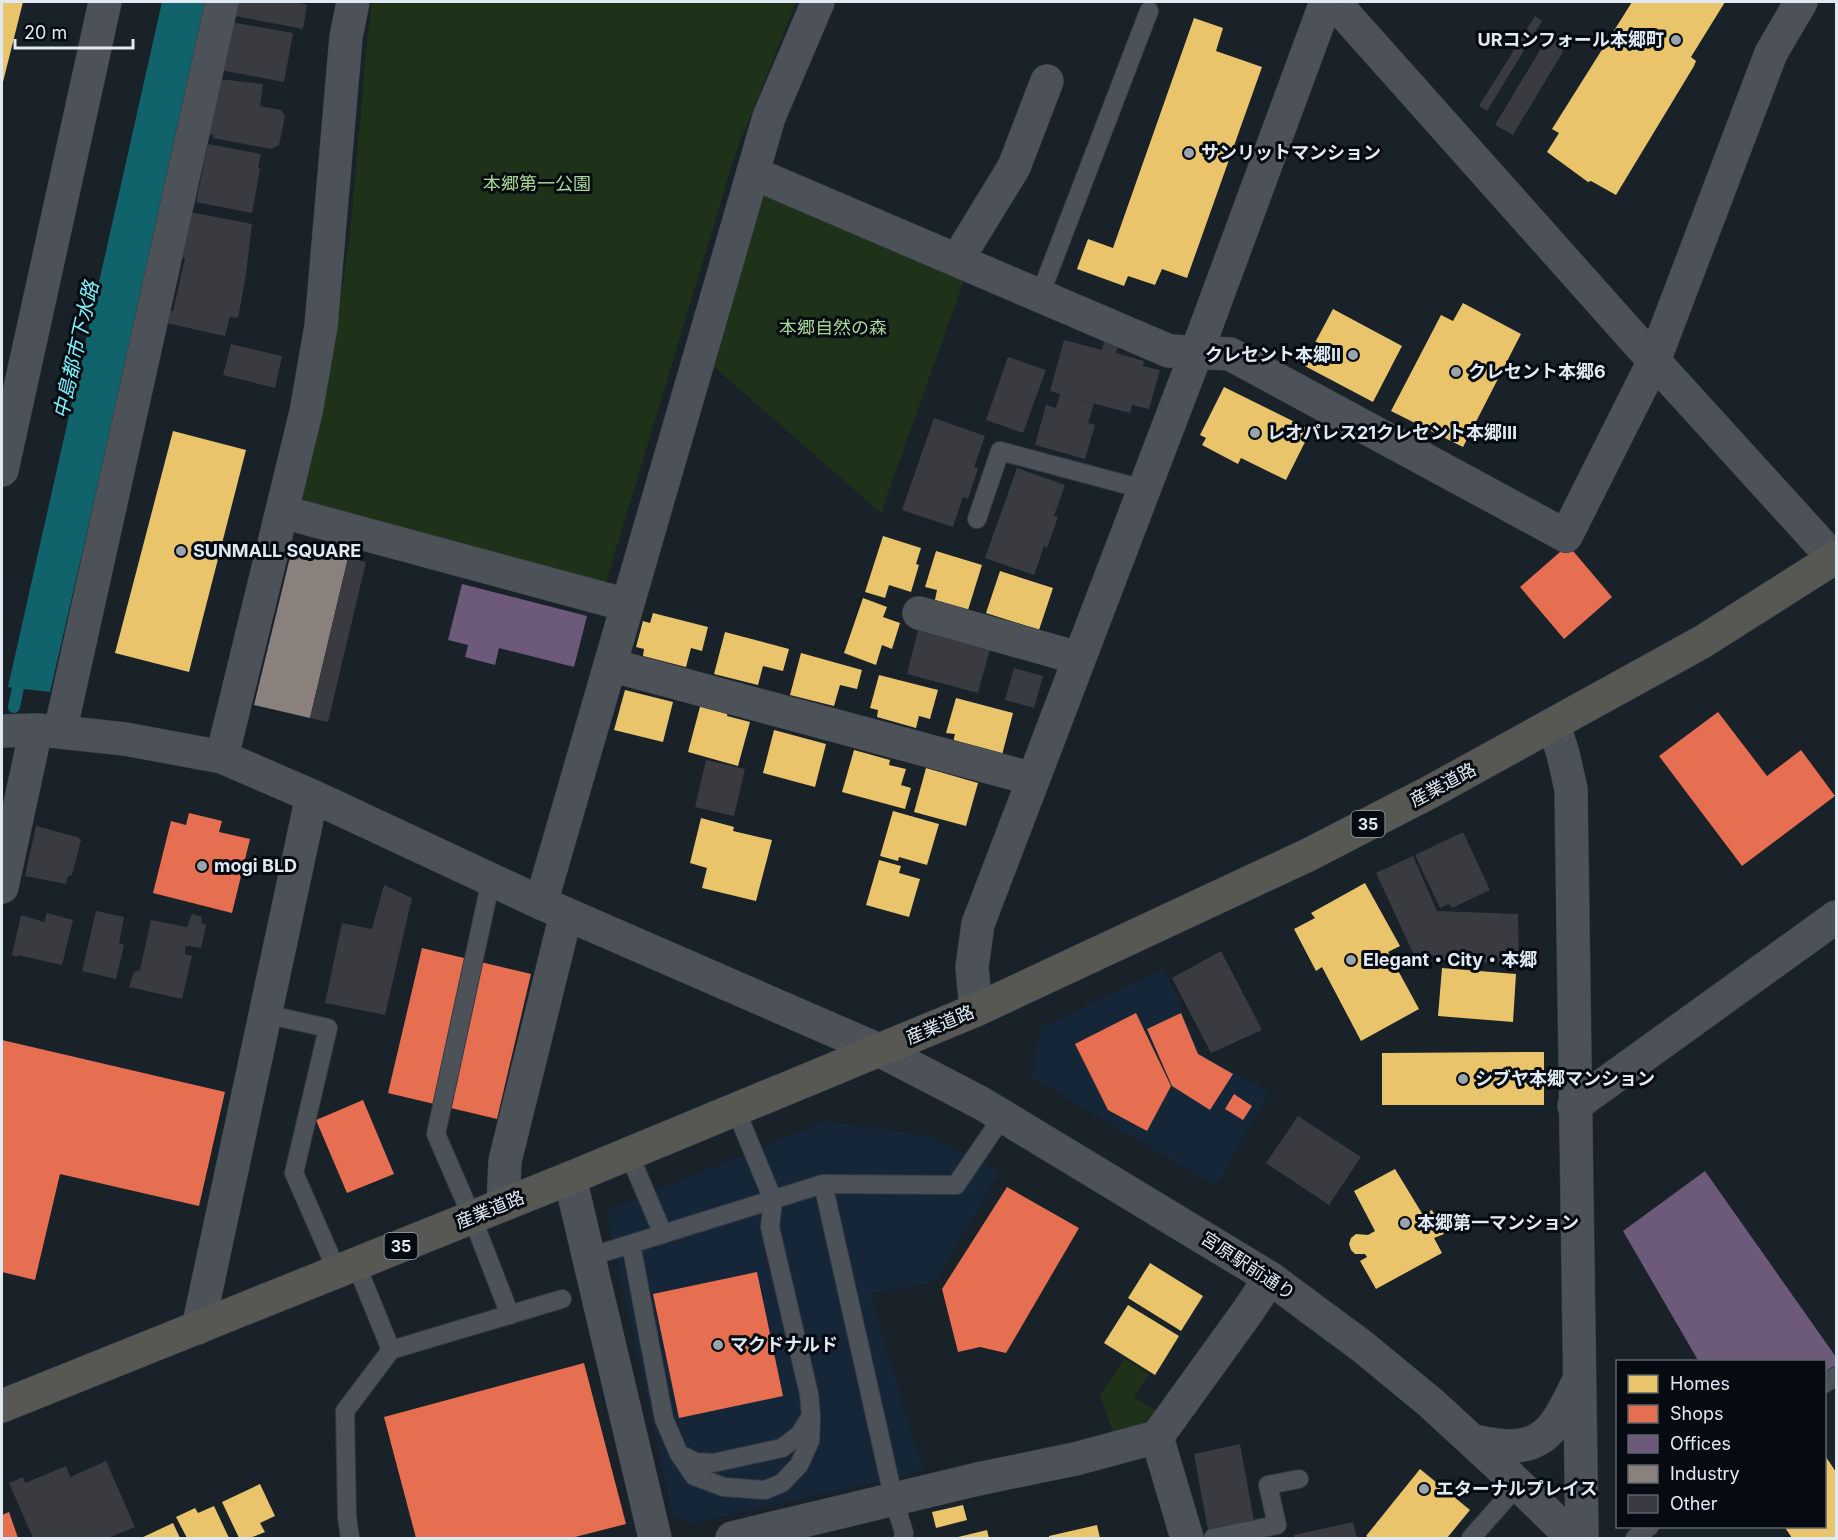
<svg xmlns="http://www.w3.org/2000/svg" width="1838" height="1540" font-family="Inter,'Noto Sans JP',sans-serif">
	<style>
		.built { fill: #152638 }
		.green { fill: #1e3119 }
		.water { fill: #11636b }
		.homes { fill: #e9c46a }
		.shops { fill: #e76f51 }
		.offices { fill: #6d597a }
		.industry { fill: #8a817c }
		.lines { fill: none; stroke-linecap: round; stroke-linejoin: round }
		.stream { stroke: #11636b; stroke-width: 12 }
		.building { fill: #3a3b41 }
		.service-casing { stroke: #353b42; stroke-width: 20 }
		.minor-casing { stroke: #353b42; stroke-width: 34 }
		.tertiary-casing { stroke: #353b42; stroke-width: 34 }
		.primary-casing { stroke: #353b42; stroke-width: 34 }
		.service { stroke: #4c5258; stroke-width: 18 }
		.minor { stroke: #4c5258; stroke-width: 33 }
		.tertiary { stroke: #4c5258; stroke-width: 33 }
		.primary { stroke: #575754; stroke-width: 33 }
		.poi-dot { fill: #9aa4ad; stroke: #050b11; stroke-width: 2 }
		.labels { text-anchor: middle; stroke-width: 6; stroke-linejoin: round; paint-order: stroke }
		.shield { fill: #050b11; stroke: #9ea7b0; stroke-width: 1.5 }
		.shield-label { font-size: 16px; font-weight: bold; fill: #e0eaf4 }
		.poi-label { font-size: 18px; font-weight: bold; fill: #e0eaf4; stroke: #050b11; text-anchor: start }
		.park-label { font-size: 18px; fill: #a7d994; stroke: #050b11 }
		.street-label { font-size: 18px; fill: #e0eaf4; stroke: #050b11 }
		.water-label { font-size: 20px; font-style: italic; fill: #7df2fd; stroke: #050b11 }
	</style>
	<rect width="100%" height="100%" fill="#192129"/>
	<g class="built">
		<polygon points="1164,969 1201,1054 1269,1092 1216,1186 1031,1077 1041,1027"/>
		<polygon points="826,1121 929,1136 1000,1172 935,1282 870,1294 923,1471 690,1524 673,1516 606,1211"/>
	</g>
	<g class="green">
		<polygon points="372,2 796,2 735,155 605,586 300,502 335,339 350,232 368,31"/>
		<polygon points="760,188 967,272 881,513 712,365"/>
		<path d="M1124 1358 1149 1374 1134 1397 1158 1412C1143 1427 1133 1429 1113 1433L1100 1396Z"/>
	</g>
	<polygon class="water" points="162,2 210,2 50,692 8,687"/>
	<g class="homes">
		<polygon points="2,2 23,2 2,86"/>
		<polygon points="1632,2 1725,2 1691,57 1696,61 1694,66 1616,195 1591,181 1588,182 1547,152 1559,133 1552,129"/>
		<polygon points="1194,18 1223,28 1216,51 1262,67 1187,278 1162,269 1155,285 1128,276 1124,286 1077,269 1088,239 1113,248"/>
		<polygon points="1463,303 1521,334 1463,447 1391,411 1441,315 1453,321"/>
		<polygon points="1333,309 1402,346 1373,402 1303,365"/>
		<polygon points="1224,387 1311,430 1286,480 1241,458 1238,464 1202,445 1206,438 1200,435"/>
		<polygon points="173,431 246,450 189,672 115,653"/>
		<polygon points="883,536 921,548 916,564 919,565 911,592 889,585 885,598 865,592"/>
		<polygon points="936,551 982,565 968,610 935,600 937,590 925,587"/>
		<polygon points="1000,571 1053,588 1039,630 986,613"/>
		<polygon points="863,598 887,607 883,617 900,623 892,649 882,645 876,665 844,653"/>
		<polygon points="653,613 708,627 702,651 691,648 686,667 643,656 644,649 636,647 643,621 650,623"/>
		<polygon points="725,632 789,649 783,671 763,666 758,685 714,674"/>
		<polygon points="801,653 862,670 857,689 840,685 834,706 790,695"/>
		<polygon points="879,675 938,690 930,719 919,716 916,728 877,717 878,710 870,708"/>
		<polygon points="625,690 673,702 663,742 614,730"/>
		<polygon points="956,698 1013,713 1002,755 953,743 955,734 946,733"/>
		<polygon points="701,703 728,710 727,716 750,722 738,766 688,752"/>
		<polygon points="774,730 826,744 815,787 763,773"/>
		<polygon points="854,750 890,760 889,765 906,769 901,785 911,788 905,809 842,792"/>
		<polygon points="926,768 978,783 966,826 914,812"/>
		<polygon points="893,811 939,824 927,865 899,857 898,861 880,856"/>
		<polygon points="701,818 734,827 733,831 772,840 756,901 702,888 707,868 690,863"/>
		<polygon points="879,860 901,866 899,873 920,879 909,917 866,905"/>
		<polygon points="1365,883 1400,946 1388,952 1419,1009 1361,1041 1322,967 1316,971 1294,929 1315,918 1311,913"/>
		<polygon points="1442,968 1516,974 1513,1022 1438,1016"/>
		<polygon points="1544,1052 1544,1105 1382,1105 1382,1053"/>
		<polygon points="1395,1169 1423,1215 1432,1210 1444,1234 1434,1238 1442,1253 1376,1289 1360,1261 1367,1257 1365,1254 1355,1254 1351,1250 1349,1244 1351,1238 1356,1234 1368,1235 1375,1231 1354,1191"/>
		<polygon points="1150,1263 1203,1296 1181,1331 1128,1298"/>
		<polygon points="1128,1305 1179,1336 1155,1375 1104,1343"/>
		<polygon points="1826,1457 1836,1472 1836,1538 1792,1538 1784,1526 1824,1526 1824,1459"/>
		<polygon points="1420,1469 1470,1510 1447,1538 1369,1538 1366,1536"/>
		<polygon points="260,1484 275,1516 260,1523 265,1532 250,1538 239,1538 222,1502"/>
		<polygon points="963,1505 967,1520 936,1528 932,1512"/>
		<polygon points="214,1506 229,1538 187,1538 176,1517 195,1508 198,1513"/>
		<polygon points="173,1523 180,1538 141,1538"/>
		<polygon points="1097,1525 1100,1538 1049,1538 1049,1536"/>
		<polygon points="987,1530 989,1538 954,1538"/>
	</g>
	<g class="shops">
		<polygon points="1568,545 1612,597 1564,639 1520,587"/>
		<polygon points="1718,712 1767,776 1801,750 1835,796 1742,866 1659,756"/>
		<polygon points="189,813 222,821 219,832 250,839 232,913 153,893 171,821 186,825"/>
		<polygon points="422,948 531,974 497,1119 388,1093"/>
		<polygon points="1136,1013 1171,1086 1147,1131 1108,1110 1075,1044"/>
		<polygon points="1181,1013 1198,1054 1233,1074 1210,1110 1172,1086 1147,1029"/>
		<polygon points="2,1040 225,1092 199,1206 60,1174 35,1280 2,1272"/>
		<polygon points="1234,1094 1252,1106 1243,1120 1225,1109"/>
		<polygon points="363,1100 394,1174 347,1193 316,1120"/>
		<polygon points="1007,1187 1079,1228 1006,1353 980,1347 958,1352 942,1289"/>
		<polygon points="757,1272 783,1396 679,1418 653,1294"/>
		<polygon points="584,1363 626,1524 571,1538 416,1538 384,1417"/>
		<polygon points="9,1512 18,1538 2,1538 2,1515"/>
	</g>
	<g class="offices">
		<polygon points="462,584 587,616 574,667 499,648 495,665 465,657 468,645 448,640"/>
		<polygon points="1705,1171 1836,1357 1836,1370 1824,1379 1824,1362 1699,1362 1623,1231"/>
	</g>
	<polygon class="industry" points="293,545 348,558 310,718 254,705"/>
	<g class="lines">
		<polyline class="stream" points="14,707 21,673"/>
	</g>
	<g class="building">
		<polygon points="237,2 296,2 307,5 303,29 235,16"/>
		<polygon points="1535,16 1542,21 1487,111 1479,106"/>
		<polygon points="231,22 293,33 284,82 221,70"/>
		<polygon points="1552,30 1570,40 1513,135 1495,125"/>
		<polygon points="218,79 263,84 260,106 281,110 285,116 279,145 271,149 213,138 213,135 207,134"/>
		<polygon points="208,144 261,154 258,167 260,169 252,213 196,202"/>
		<polygon points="190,212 252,224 245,281 238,318 230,317 225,336 161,322 164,310 173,311 185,258 180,256"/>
		<polygon points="1064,340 1102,350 1104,342 1118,346 1116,353 1144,361 1143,366 1160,370 1149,409 1132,405 1130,413 1077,399 1094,404 1088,423 1095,425 1085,459 1035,445 1046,405 1056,408 1060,394 1050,391"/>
		<polygon points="231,344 282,356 275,388 223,375"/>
		<polygon points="1008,357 1046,370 1023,433 986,420"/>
		<polygon points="934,418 985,436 974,467 978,468 968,499 963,497 953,527 902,510"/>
		<polygon points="1017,468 1065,485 1054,516 1058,517 1047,548 1044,546 1034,575 985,558"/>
		<polygon points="348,558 366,562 328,722 310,718"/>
		<polygon points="918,630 990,649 978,693 907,674"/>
		<polygon points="1014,668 1043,676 1034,708 1005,700"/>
		<polygon points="706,760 745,769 734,816 695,807"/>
		<polygon points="36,826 77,837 81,840 72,875 68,876 66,884 25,876"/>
		<polygon points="1463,832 1490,890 1452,908 1449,904 1440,908 1415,855"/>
		<polygon points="1413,856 1437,911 1518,914 1519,964 1442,960 1442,955 1415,957 1376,873"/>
		<polygon points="384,885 412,898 385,1015 325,1003 342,923 372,929"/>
		<polygon points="96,911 124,917 119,943 124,945 116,979 82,971"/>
		<polygon points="47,913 73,920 62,965 18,955 18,957 12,955 21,915 44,922"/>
		<polygon points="192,914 202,917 201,923 206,925 201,948 188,946 185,947 185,954 192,956 182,999 129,987 134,972 140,970 151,920 187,927"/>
		<polygon points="1221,951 1262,1030 1211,1053 1172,978"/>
		<polygon points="1298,1116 1361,1157 1329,1205 1266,1163"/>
		<polygon points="1240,1444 1254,1521 1208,1530 1194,1454"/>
		<polygon points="106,1461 135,1527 108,1538 33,1538 9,1483 23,1477 25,1483 66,1466 70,1477"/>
		<polygon points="1353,1522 1357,1538 1295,1538 1294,1535"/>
	</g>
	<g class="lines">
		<g class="service-casing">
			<g id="service">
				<polyline points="1040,295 1149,11"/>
				<polyline points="977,519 1000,451 1143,489"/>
				<polyline points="491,880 436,1134 472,1217 510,1315"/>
				<polyline points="265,1014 328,1028 294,1173 337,1271"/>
				<polyline points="629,1154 663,1234"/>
				<polyline points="823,1184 894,1500 904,1533 903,1538"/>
				<polyline points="631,1244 664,1419 679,1454 696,1462 713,1463 782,1448 799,1435 811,1416 809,1394 770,1227 773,1200 736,1110"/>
				<polyline points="589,1257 823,1184 956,1185 1003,1116"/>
				<polyline points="356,1264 391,1350"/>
				<polyline points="1824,1384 1836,1376"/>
				<polyline points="680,1455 694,1476 724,1487 765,1490 782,1483 799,1465 810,1441 811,1421"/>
				<polyline points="350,1538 347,1517 345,1411 391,1350 562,1299"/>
				<polyline points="1213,1538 1277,1525 1268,1485 1299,1479"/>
				<polyline points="1471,1538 1518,1485"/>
				<polyline points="1635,1538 1650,1526"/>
			</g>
		</g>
		<g class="minor-casing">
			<g id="minor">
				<polyline points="1334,2 1654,361 1836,561"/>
				<polyline points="753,173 1169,351 1230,354 1566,536 1654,361 1771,53 1801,2"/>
				<polyline points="957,260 1014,167 1047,81"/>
				<polyline points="283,512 627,605"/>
				<polyline points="919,613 1078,658"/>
				<polyline points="610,665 1033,779"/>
				<polyline points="60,732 222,2"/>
				<polyline points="222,757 306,412 321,326 346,37 353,2"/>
				<polyline points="2,887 36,730"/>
				<polyline points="541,903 769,117 818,2"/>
				<polyline points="976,1010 972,967 978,924 1197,351 1326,2"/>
				<polyline points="1574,1106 1836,917"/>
				<polyline points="570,1178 655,1538"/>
				<polyline points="503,1204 505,1161 566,914"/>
				<polyline points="198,1328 312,796"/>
				<polyline points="1157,1437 1187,1538"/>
				<polyline points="732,1538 978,1479 1075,1459 1157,1437 1248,1311 1270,1278"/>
			</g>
		</g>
		<g class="tertiary-casing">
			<g id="tertiary">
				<polyline points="2,470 105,2"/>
				<polyline points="1554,725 1563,754 1571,789 1582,1538"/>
				<polyline points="2,731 36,730 60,732 125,739 222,757 312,796 541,903 881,1051 981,1103 1270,1278 1363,1347 1431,1403 1494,1461 1573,1538"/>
				<path d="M1473 1441C1485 1443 1498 1446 1510 1446 1550 1447 1562 1414 1577 1384"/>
			</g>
		</g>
		<g class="primary-casing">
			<polyline id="primary" points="2,1406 570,1178 976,1010 1308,855 1430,792 1702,642 1836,557"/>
		</g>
		<use href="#service" class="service"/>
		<use href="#minor" class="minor"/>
		<use href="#tertiary" class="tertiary"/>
		<use href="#primary" class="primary"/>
	</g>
	<g class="poi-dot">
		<circle cx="1676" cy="40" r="6"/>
		<circle cx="1189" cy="153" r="6"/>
		<circle cx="1353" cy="355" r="6"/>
		<circle cx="1456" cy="372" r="6"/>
		<circle cx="1255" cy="433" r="6"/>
		<circle cx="181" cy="551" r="6"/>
		<circle cx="202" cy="866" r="6"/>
		<circle cx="1351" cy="960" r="6"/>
		<circle cx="1463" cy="1079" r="6"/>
		<circle cx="1405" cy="1223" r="6"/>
		<circle cx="718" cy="1345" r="6"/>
		<circle cx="1424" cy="1489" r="6"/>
	</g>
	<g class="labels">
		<g class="shield">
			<rect x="1351.5" y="811" width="33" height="26" rx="4.5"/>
			<rect x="384.5" y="1233" width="33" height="26" rx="4.5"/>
		</g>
		<g class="shield-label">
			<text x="1368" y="830">35</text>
			<text x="401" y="1252">35</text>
		</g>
		<g class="poi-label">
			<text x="1664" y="46" text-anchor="end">URコンフォール本郷町</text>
			<text x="1201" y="159">サンリットマンション</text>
			<text x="1341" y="361" text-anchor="end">クレセント本郷Ⅱ</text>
			<text x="1468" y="378">クレセント本郷6</text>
			<text x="1267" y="439">レオパレス21クレセント本郷Ⅲ</text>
			<text x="193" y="557">SUNMALL SQUARE</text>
			<text x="214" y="872">mogi BLD</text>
			<text x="1363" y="966">Elegant・City・本郷</text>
			<text x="1475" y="1085">シブヤ本郷マンション</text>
			<text x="1417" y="1229">本郷第一マンション</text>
			<text x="730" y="1351">マクドナルド</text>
			<text x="1436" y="1495">エターナルプレイス</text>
		</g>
		<g class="park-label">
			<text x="537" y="190">本郷第一公園</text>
			<text x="833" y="334">本郷自然の森</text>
		</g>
		<g class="street-label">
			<text transform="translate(1443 785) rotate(-28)" y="6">産業道路</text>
			<text transform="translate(940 1025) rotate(-23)" y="6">産業道路</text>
			<text transform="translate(490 1210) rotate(-22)" y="6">産業道路</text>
			<text transform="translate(1248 1266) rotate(33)" y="6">宮原駅前通り</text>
		</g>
		<g class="water-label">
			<text transform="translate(76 350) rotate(-77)" y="7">中島都市下水路</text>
		</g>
	</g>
	<rect width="1838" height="1540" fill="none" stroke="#e0eaf4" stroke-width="6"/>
	<rect x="1616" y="1360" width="210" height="168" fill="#050b11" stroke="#5d646c" stroke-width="1.5"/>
	<rect x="1628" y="1375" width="30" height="18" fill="#e9c46a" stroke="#5d646c" stroke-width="1.5"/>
	<text x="1670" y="1390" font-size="18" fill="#e0eaf4">Homes</text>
	<rect x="1628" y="1405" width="30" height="18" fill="#e76f51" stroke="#5d646c" stroke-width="1.5"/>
	<text x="1670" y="1420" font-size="18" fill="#e0eaf4">Shops</text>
	<rect x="1628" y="1435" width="30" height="18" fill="#6d597a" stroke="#5d646c" stroke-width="1.5"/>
	<text x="1670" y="1450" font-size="18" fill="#e0eaf4">Offices</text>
	<rect x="1628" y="1465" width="30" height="18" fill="#8a817c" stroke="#5d646c" stroke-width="1.5"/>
	<text x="1670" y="1480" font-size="18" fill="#e0eaf4">Industry</text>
	<rect x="1628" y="1495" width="30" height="18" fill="#3a3b41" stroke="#5d646c" stroke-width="1.5"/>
	<text x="1670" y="1510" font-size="18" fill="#e0eaf4">Other</text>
	<path d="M15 39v9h118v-9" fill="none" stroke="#e0eaf4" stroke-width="3"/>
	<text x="24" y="39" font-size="18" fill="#e0eaf4" stroke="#050b11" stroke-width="4.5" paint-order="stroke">20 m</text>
</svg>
